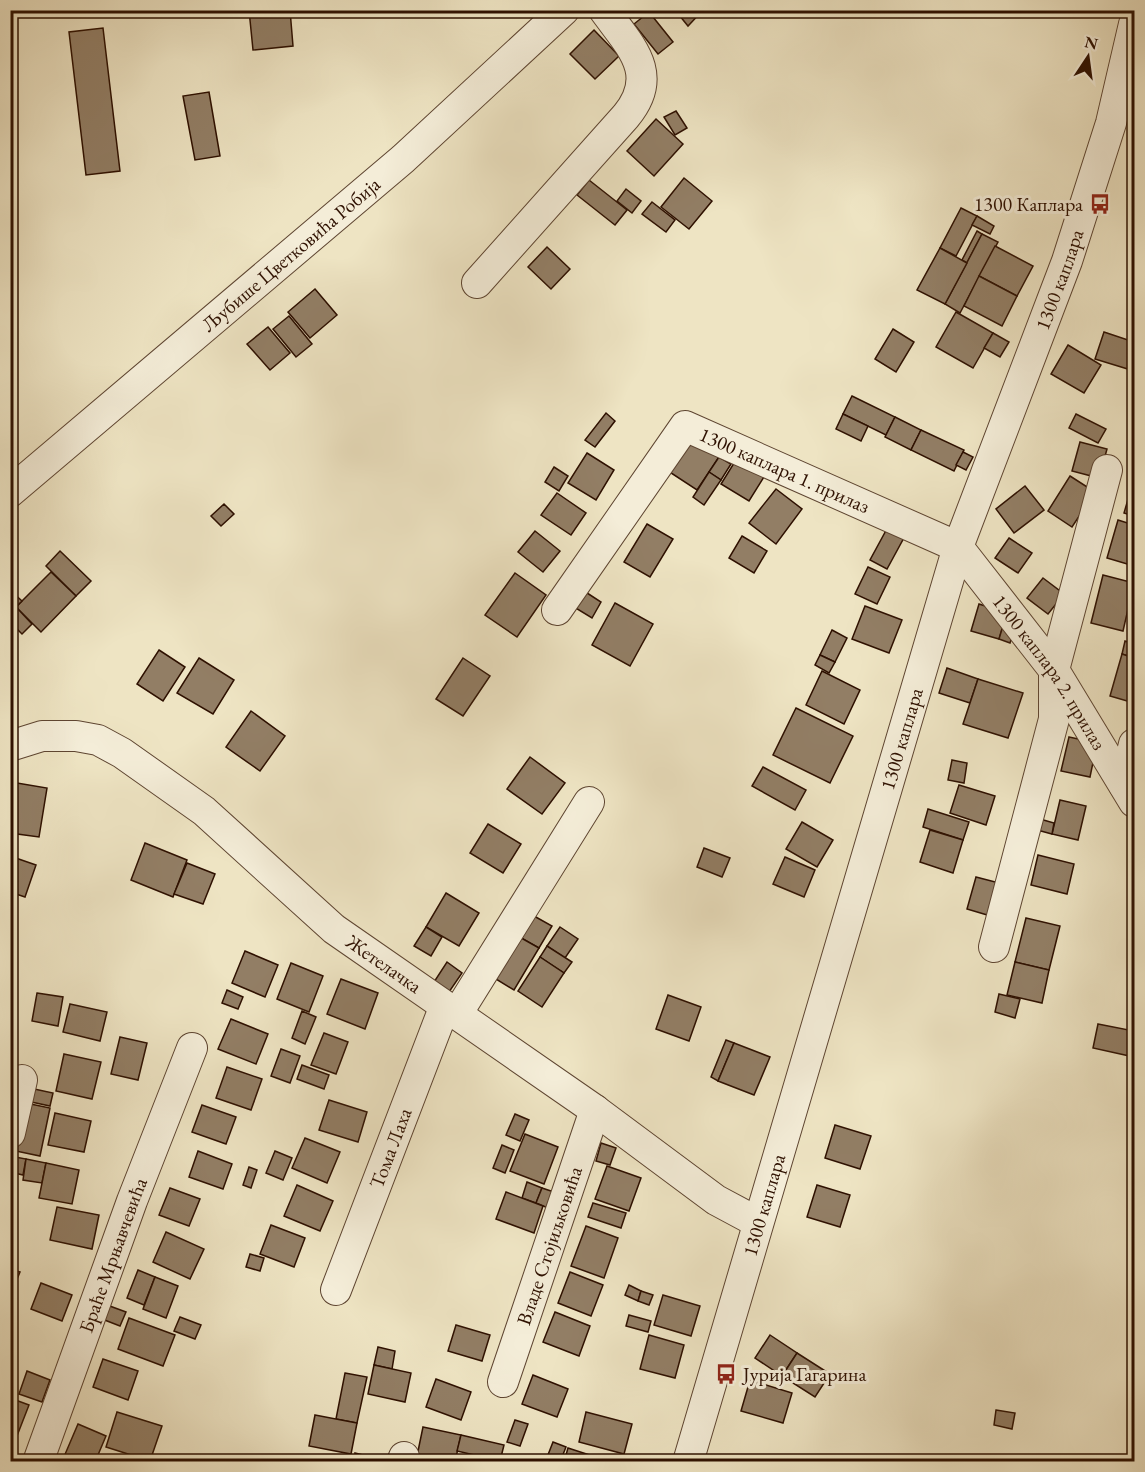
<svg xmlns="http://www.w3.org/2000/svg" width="1145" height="1472" font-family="'EB Garamond',serif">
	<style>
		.building { fill: #927e65; stroke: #2e1000; stroke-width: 1.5 }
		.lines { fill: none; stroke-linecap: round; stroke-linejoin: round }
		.minor-casing { stroke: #5e4531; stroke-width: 32 }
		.minor { stroke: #f4edd8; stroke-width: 30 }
		.labels { text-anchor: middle; stroke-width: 6; stroke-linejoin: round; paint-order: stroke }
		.poi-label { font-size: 20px; fill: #2e1000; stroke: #f4edd8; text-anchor: end }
		.street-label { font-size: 20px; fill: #2e1000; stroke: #f4edd8 }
	</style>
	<rect width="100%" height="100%" fill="#eee4c3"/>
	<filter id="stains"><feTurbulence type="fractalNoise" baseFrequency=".00333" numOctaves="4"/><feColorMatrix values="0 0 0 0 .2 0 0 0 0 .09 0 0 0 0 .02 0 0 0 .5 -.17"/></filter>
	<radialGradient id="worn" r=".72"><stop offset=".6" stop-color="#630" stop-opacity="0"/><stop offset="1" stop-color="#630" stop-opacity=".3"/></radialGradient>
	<g class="building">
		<polygon points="249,10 290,10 293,46 253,50"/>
		<polygon points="675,10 703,10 688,26"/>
		<polygon points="649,12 673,42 658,54 634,24"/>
		<polygon points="103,28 120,171 86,175 69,32"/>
		<polygon points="594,30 619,56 595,79 570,54"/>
		<polygon points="209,92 220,156 195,160 183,96"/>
		<polygon points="676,111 687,128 675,135 664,117"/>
		<polygon points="656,119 683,144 654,176 627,151"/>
		<polygon points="684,178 712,201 689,229 661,207"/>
		<polygon points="589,180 627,210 615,225 577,195"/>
		<polygon points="626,189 641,201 632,213 617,201"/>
		<polygon points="652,202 675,220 666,232 642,214"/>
		<polygon points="961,208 977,216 956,256 940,248"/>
		<polygon points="977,216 994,226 990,234 972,225"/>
		<polygon points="977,231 982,234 967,263 962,260"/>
		<polygon points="982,234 998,242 960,313 945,304"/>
		<polygon points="995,246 1033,266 1017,296 979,276"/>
		<polygon points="547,247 570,269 551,289 528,267"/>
		<polygon points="940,248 967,263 945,304 917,290"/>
		<polygon points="979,276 1017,296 1002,326 964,306"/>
		<polygon points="315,289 337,315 310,338 288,312"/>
		<polygon points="956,312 993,333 973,368 936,347"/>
		<polygon points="289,316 312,344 296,357 273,329"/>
		<polygon points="268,327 290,353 270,370 247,344"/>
		<polygon points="893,329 914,342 896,372 875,359"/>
		<polygon points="1104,332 1134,342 1134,359 1131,370 1095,359"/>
		<polygon points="993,333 1009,342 1000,357 984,348"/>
		<polygon points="1068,345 1101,365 1084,393 1051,374"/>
		<polygon points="852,396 895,417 886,435 843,414"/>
		<polygon points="606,413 615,421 595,447 585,440"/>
		<polygon points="843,414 868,426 861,441 836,429"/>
		<polygon points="1076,414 1106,429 1098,443 1069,428"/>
		<polygon points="895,417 921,430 911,450 885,437"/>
		<polygon points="921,430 964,450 954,471 911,450"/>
		<polygon points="687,436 719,457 697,490 665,469"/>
		<polygon points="1080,442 1107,449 1099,478 1072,471"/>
		<polygon points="963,452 973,457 966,470 956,465"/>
		<polygon points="587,453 614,470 596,500 568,483"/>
		<polygon points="739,455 767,472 749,501 721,484"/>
		<polygon points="719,457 731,464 721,480 709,472"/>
		<polygon points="554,467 568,476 559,491 545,482"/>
		<polygon points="709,472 721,480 704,505 693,497"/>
		<polygon points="1070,476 1095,492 1072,527 1048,511"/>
		<polygon points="1134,479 1134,516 1124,513"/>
		<polygon points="1025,486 1044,510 1014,533 996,509"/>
		<polygon points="776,489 802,509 776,544 749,523"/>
		<polygon points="557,493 586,513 571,535 541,515"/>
		<polygon points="224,504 234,514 221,526 211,516"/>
		<polygon points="1118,520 1134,525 1134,566 1107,558"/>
		<polygon points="647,524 673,539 650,577 624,562"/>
		<polygon points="889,525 906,534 887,569 870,560"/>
		<polygon points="535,531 560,551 543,572 518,552"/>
		<polygon points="742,536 767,551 754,573 729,558"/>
		<polygon points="1009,538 1032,553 1018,573 995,558"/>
		<polygon points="60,551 91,581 76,596 46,566"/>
		<polygon points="868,567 890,577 877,604 855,594"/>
		<polygon points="51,572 76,596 41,632 16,607"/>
		<polygon points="515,573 546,595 517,637 485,615"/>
		<polygon points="1103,575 1134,583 1123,631 1091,623"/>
		<polygon points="1043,578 1064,594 1048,614 1027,598"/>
		<polygon points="10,590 22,601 10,613"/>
		<polygon points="584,591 601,602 592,618 574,607"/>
		<polygon points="615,603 653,624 630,666 592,645"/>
		<polygon points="979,604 1007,613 999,639 971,631"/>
		<polygon points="865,606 902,620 889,653 852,639"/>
		<polygon points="16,607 32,624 22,634 10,622 10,613"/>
		<polygon points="1005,619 1016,623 1010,643 999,639"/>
		<polygon points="832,630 847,638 835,662 820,655"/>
		<polygon points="1125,641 1134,644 1134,658 1122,654"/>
		<polygon points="159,650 185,667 163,701 137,684"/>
		<polygon points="1122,654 1134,658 1134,703 1110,696"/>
		<polygon points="820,655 835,662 829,673 815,665"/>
		<polygon points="199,658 234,680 213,714 177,693"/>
		<polygon points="463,658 490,676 463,716 436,699"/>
		<polygon points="947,668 978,679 970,703 939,693"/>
		<polygon points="822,671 860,690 844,724 806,705"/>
		<polygon points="978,679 1023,693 1008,738 963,724"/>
		<polygon points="796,708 853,736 830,783 773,755"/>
		<polygon points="251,711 285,736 260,771 226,747"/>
		<polygon points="1069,737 1097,743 1090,777 1061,771"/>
		<polygon points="530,757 565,783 542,814 507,789"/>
		<polygon points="952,760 967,763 964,783 948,780"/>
		<polygon points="763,767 806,790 795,810 752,786"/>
		<polygon points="11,782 47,788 39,837 10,833"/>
		<polygon points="959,785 995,796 986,825 950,813"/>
		<polygon points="1060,800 1086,806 1078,840 1052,834"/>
		<polygon points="928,809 969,822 963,840 923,827"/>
		<polygon points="1040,819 1054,823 1052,834 1037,830"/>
		<polygon points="802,822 833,840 817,867 786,849"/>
		<polygon points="488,824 521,844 503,873 470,853"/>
		<polygon points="930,830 963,840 953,873 920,862"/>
		<polygon points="145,843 187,860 173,897 131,880"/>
		<polygon points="704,848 730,858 722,877 697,867"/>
		<polygon points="1038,855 1074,864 1067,894 1031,885"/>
		<polygon points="10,856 36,865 25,897 10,892"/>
		<polygon points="785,857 815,870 804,897 773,884"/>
		<polygon points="187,863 215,874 203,904 174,894"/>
		<polygon points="976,877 1003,884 994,917 967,909"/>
		<polygon points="446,893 479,913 459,946 426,927"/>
		<polygon points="534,916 552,926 539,948 521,938"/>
		<polygon points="1026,918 1060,926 1049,970 1015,962"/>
		<polygon points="426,927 442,937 431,956 414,946"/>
		<polygon points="560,927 578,939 565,958 547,946"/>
		<polygon points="516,935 539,948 514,990 491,976"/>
		<polygon points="547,946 572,962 564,973 540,957"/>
		<polygon points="245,951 278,965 265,997 232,983"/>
		<polygon points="540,957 564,973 542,1007 518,991"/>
		<polygon points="447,962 462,973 449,992 434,982"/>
		<polygon points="1015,962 1049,970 1042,1003 1007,995"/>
		<polygon points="291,963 323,976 309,1012 277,999"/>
		<polygon points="341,979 378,993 365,1029 327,1014"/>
		<polygon points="227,990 243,997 238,1009 222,1003"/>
		<polygon points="37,993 63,997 58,1026 32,1021"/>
		<polygon points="999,994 1020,999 1015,1018 995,1012"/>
		<polygon points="668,995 701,1007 689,1041 656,1029"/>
		<polygon points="70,1004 107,1012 100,1041 63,1032"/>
		<polygon points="302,1011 316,1017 305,1044 292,1038"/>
		<polygon points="231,1019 268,1034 256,1064 218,1049"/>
		<polygon points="1098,1024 1134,1031 1134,1057 1093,1048"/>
		<polygon points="324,1033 348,1042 336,1074 311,1065"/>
		<polygon points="120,1037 147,1043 138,1080 111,1074"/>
		<polygon points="726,1040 734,1043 718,1081 711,1077"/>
		<polygon points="734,1043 770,1057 754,1095 718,1081"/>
		<polygon points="281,1049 300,1056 290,1083 271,1076"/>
		<polygon points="64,1054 101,1062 92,1099 56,1091"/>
		<polygon points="302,1065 329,1075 324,1089 297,1079"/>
		<polygon points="227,1067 262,1079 251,1110 216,1098"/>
		<polygon points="25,1087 53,1093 50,1106 22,1100"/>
		<polygon points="329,1100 367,1112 358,1142 319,1130"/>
		<polygon points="21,1102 50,1108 40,1156 11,1150"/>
		<polygon points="202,1105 236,1117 226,1144 192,1132"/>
		<polygon points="55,1113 91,1121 84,1152 48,1145"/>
		<polygon points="515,1114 529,1120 520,1141 506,1135"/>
		<polygon points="835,1125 871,1136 860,1169 825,1158"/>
		<polygon points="525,1134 558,1147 544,1184 510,1171"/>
		<polygon points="305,1138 340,1152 327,1183 292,1168"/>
		<polygon points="601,1143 616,1148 610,1165 596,1161"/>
		<polygon points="502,1145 514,1150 505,1173 493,1168"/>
		<polygon points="198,1151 232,1164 223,1189 189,1177"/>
		<polygon points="275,1151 292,1158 283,1180 266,1173"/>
		<polygon points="10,1156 26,1159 23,1175 10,1172"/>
		<polygon points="26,1159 46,1163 42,1183 23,1180"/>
		<polygon points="46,1163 79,1170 72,1204 39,1198"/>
		<polygon points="607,1166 641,1178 629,1211 595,1199"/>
		<polygon points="249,1167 257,1170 251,1188 243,1185"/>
		<polygon points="527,1182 542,1188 536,1203 522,1198"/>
		<polygon points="297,1185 333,1201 320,1231 284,1216"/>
		<polygon points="817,1185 850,1195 840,1227 807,1217"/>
		<polygon points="170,1188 200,1199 189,1226 159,1215"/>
		<polygon points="542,1188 554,1192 548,1208 536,1203"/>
		<polygon points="506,1192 543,1206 534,1233 496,1219"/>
		<polygon points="593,1203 626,1213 621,1228 588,1217"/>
		<polygon points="57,1207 99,1215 92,1249 50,1240"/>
		<polygon points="271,1225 305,1238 294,1267 260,1254"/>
		<polygon points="586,1226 618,1238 604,1278 571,1266"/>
		<polygon points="166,1232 204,1249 190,1279 153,1262"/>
		<polygon points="250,1254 264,1258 260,1271 246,1267"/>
		<polygon points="10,1269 20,1272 10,1296"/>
		<polygon points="138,1270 155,1277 144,1305 127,1298"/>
		<polygon points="570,1272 603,1285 591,1316 558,1303"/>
		<polygon points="155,1277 178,1286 166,1318 143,1309"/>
		<polygon points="41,1283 72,1295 62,1321 31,1309"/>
		<polygon points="629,1285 641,1291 638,1301 625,1295"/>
		<polygon points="641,1291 653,1295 649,1305 638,1301"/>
		<polygon points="663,1295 700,1306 691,1336 654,1325"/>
		<polygon points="107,1305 126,1312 120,1326 102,1319"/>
		<polygon points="555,1312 590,1326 579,1356 543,1342"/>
		<polygon points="629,1315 651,1321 648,1332 626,1326"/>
		<polygon points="180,1317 201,1325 195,1339 174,1331"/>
		<polygon points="129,1318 175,1335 163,1366 118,1349"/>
		<polygon points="456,1325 490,1335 482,1361 448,1351"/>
		<polygon points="649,1335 684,1345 675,1378 640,1369"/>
		<polygon points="770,1335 797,1353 782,1376 755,1358"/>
		<polygon points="378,1347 395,1351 392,1369 374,1365"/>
		<polygon points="797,1353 830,1374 815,1397 782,1376"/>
		<polygon points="103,1359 138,1371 128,1400 93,1387"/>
		<polygon points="374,1365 411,1373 405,1402 368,1394"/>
		<polygon points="27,1371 50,1380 42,1402 19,1394"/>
		<polygon points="345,1373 367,1377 357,1423 336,1419"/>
		<polygon points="533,1375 568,1389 557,1417 522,1404"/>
		<polygon points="436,1379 471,1392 461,1420 426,1407"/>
		<polygon points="750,1380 792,1393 783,1423 741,1411"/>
		<polygon points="10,1398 29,1405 15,1441 10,1439"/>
		<polygon points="996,1410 1015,1413 1012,1429 994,1425"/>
		<polygon points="117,1412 162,1426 150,1461 106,1447"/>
		<polygon points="586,1412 632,1424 624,1454 579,1442"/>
		<polygon points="315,1415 357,1423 351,1454 309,1446"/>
		<polygon points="515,1420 528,1424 520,1446 507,1442"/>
		<polygon points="78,1424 106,1436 95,1462 70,1462 63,1459"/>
		<polygon points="423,1427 461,1435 455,1462 417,1456"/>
		<polygon points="461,1435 504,1445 500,1461 457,1451"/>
		<polygon points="553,1442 566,1447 560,1462 546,1460"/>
		<polygon points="568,1448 602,1459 601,1462 564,1462"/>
		<polygon points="355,1453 391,1462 354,1462"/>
		<polygon points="762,1457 762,1462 720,1462 720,1458"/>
	</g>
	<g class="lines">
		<g class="minor-casing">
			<g id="minor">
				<path d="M477 283 626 116C661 74 630 46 604 10"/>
				<path id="s1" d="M10 492 403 159 564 10"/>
				<path id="s2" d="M557 610 685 426 958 547 1054 670 1134 802"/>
				<path id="s3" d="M10 746 42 736H76L98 740 122 753 204 811 334 929 595 1110 716 1200 757 1222"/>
				<polyline points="1124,785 1134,744"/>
				<polyline points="994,947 1054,719 1054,670 1107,470"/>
				<polyline points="457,1014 589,802"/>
				<polyline points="10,1133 22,1080"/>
				<path id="s4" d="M336 1290 444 1008"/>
				<path id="s5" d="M503 1382 595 1110"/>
				<path id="s6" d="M38 1462 132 1201 192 1048"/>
				<polyline points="402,1462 404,1457"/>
				<path id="s7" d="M688 1462 958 547 1067 261 1111 123 1134 24"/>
			</g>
		</g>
		<use href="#minor" class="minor"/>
	</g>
	<defs>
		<g id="bus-bare" transform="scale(1.62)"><path d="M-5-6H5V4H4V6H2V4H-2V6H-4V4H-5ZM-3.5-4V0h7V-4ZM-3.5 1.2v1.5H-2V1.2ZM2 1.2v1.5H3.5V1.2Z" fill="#8f2418" stroke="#f4edd8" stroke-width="2.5" paint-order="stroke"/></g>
	</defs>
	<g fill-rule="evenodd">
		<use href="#bus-bare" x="1100" y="204"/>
		<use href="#bus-bare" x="726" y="1374"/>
	</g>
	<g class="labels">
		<g class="poi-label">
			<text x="1083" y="211">1300 Каплара</text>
			<text x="743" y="1381" text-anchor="start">Јурија Гагарина</text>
		</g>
		<g class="street-label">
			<text dy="7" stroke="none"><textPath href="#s1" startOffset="368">Љубише Цветковића Робија</textPath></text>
			<text dy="7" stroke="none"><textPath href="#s7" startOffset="1240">1300 каплара</textPath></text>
			<text dy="7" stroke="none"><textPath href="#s2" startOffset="333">1300 каплара 1. прилаз</textPath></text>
			<text dy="7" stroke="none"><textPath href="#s2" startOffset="678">1300 каплара 2. прилаз</textPath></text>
			<text dy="7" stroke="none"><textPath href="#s7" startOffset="754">1300 каплара</textPath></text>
			<text dy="7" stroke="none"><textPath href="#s3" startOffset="454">Жетелачка</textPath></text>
			<text dy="7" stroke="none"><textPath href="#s4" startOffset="152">Тома Лаха</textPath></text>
			<text dy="7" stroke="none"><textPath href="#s7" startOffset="268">1300 каплара</textPath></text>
			<text dy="7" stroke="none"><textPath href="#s5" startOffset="144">Владе Стојиљковића</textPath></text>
			<text dy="7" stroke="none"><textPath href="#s6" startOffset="220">Браће Мрњавчевића</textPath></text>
		</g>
	</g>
	<rect width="1145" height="1472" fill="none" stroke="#eee4c3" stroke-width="36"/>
	<rect x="12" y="12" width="1121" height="1448" fill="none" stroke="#2e1000" stroke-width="3"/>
	<rect x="18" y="18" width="1109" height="1436" fill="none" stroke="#2e1000" stroke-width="1.5"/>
	<g transform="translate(1088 57) rotate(13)" stroke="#f4edd8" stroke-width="4.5" paint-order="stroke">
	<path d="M0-4.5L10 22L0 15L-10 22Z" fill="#2e1000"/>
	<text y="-9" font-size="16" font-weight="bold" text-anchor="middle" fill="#2e1000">N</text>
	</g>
	<rect width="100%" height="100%" filter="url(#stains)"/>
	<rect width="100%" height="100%" fill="url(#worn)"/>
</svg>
